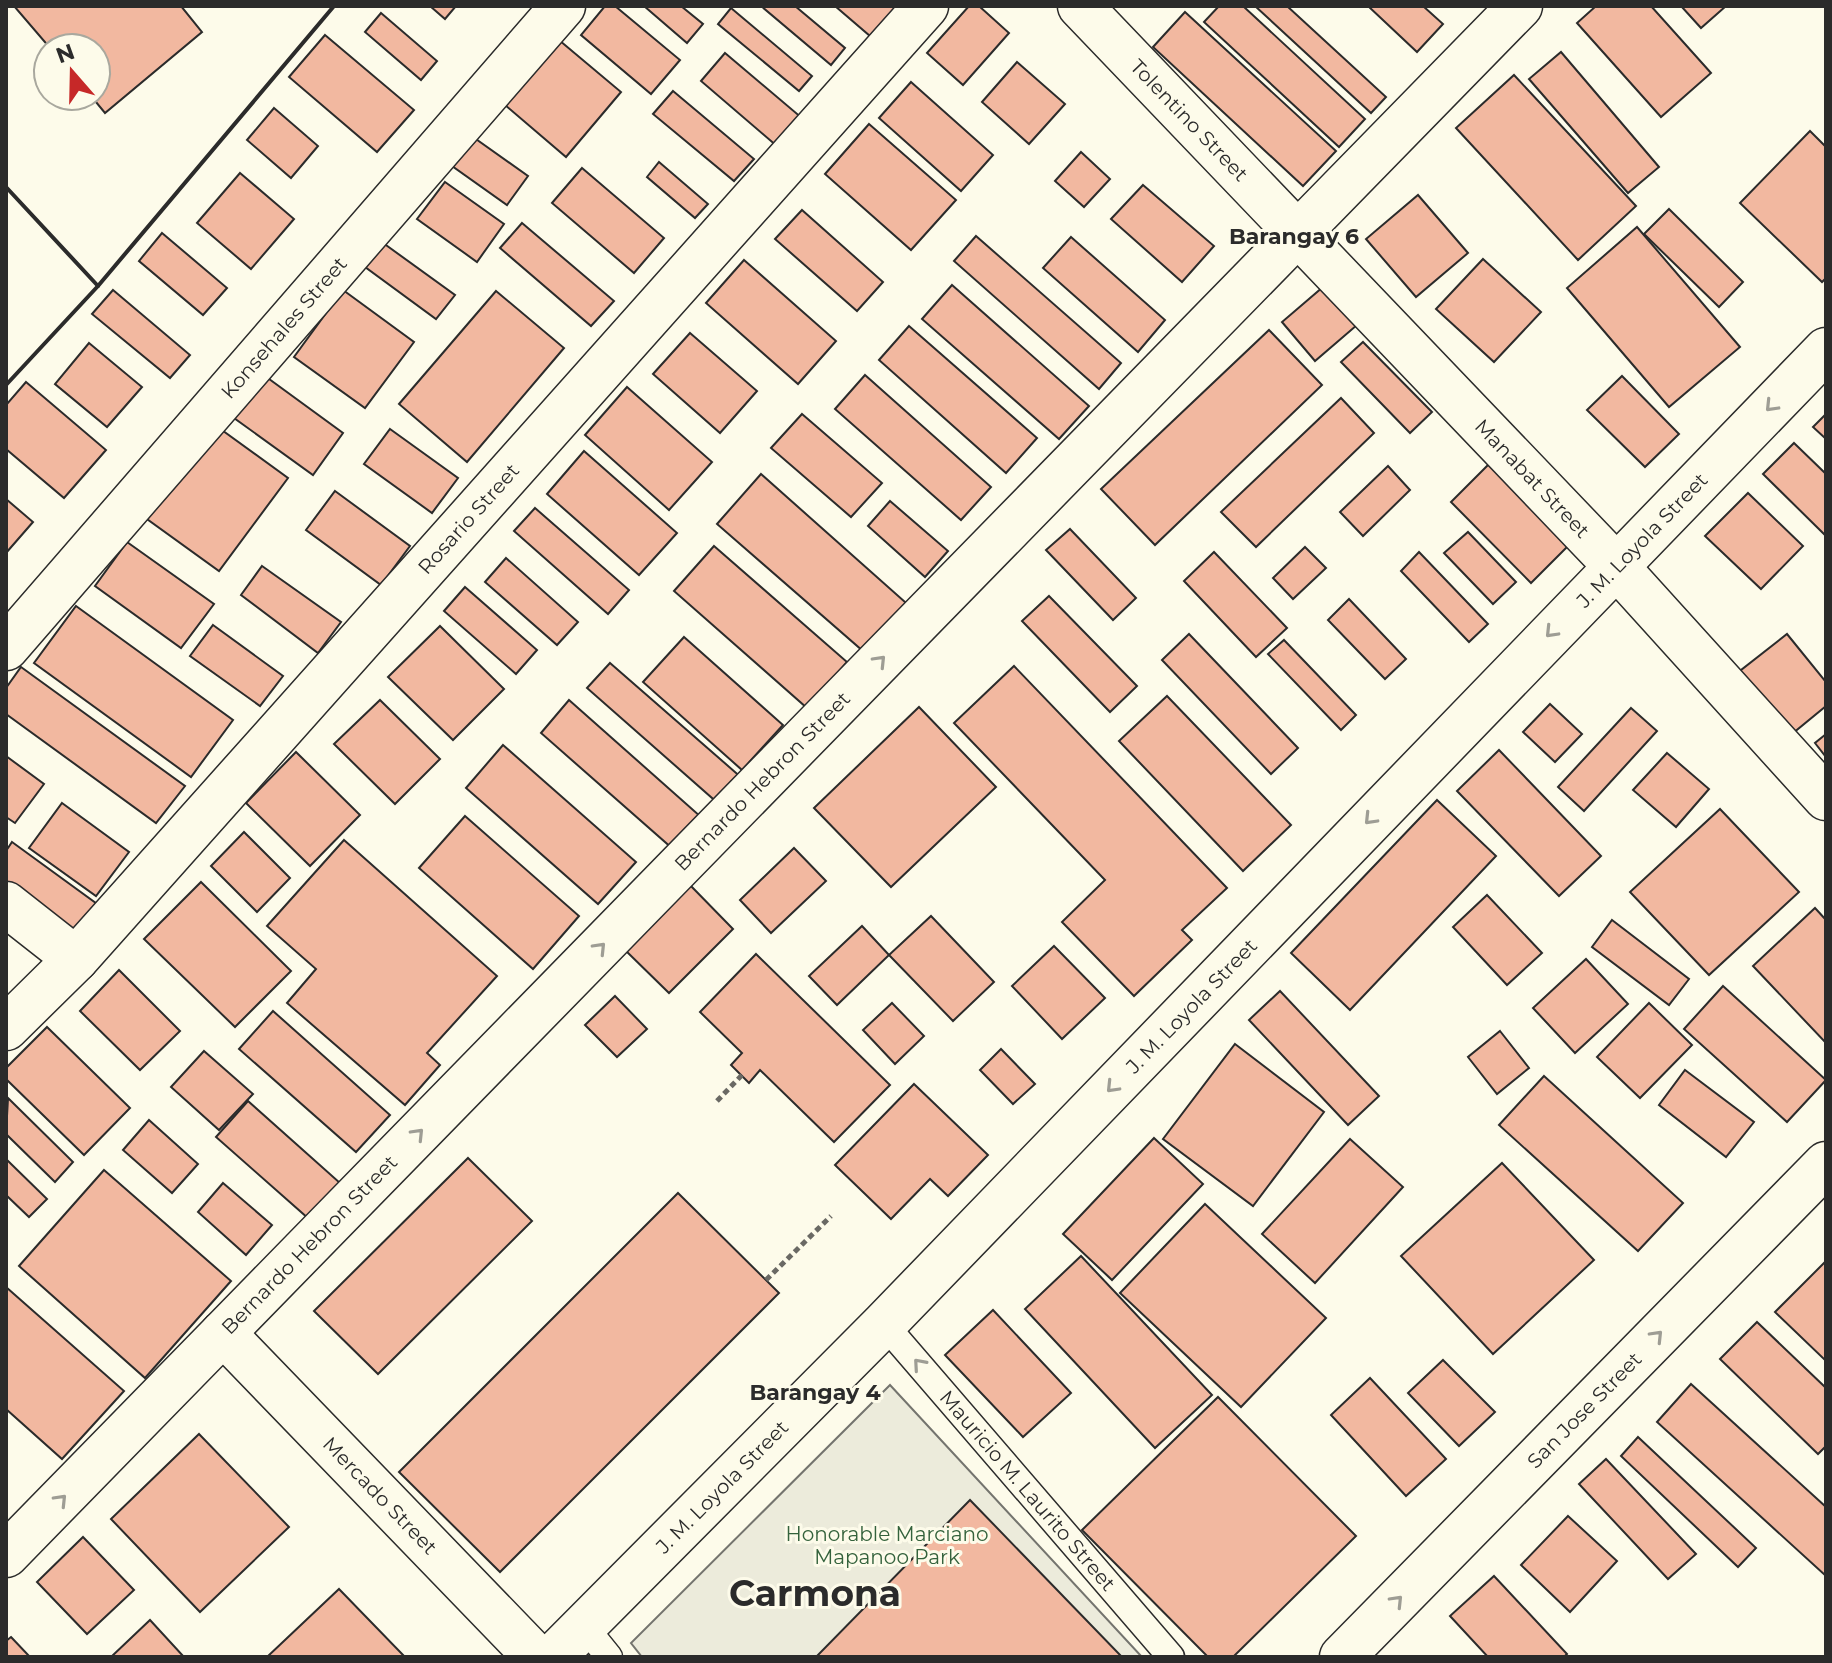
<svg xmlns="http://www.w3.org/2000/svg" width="1832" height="1663" font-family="Montserrat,sans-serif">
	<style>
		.green { fill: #ecebdb; stroke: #74746e; stroke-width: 2 }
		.building { fill: #f2b8a0; stroke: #2b2b2b; stroke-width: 2 }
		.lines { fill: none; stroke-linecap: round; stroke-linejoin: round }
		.lane-casing { stroke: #2b2b2b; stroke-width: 29 }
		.street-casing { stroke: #2b2b2b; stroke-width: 47 }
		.secondary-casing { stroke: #2b2b2b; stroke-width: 47 }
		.path { stroke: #6a6964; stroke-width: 5; stroke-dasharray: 6 4; stroke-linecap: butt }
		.lane { stroke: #fdfbea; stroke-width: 26 }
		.street { stroke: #fdfbea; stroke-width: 44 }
		.secondary { stroke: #fdfbea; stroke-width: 44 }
		.wall { stroke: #2b2b2b; stroke-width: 4 }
		.oneway { stroke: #9e9d94 }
		.labels { text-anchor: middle; stroke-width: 6; stroke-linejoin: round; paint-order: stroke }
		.street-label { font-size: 20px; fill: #2b2b2b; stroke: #fdfbea }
		.park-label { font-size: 20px; fill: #34623c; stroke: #fdfbea }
		.neighbourhood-label { font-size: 22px; font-weight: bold; fill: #2b2b2b; stroke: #fdfbea }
		.town-label { font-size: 36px; font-weight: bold; fill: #2b2b2b; stroke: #fdfbea }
	</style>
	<rect width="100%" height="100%" fill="#fdfbea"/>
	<polygon class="green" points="890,1385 1142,1657 642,1657 631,1643"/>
	<g class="building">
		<polygon points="14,6 181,6 202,32 105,113 91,96 96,96 96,48 50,48"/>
		<polygon points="430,6 456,6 445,19"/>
		<polygon points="605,6 615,6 680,60 651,94 581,35"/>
		<polygon points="644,6 681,6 703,24 687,43"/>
		<polygon points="761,6 795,6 845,48 831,65"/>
		<polygon points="835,6 907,6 877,42"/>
		<polygon points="969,6 979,6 1009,33 963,85 927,53"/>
		<polygon points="1219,6 1243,6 1365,119 1339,147 1204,22"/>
		<polygon points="1255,6 1287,6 1386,97 1371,113"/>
		<polygon points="1368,6 1423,6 1443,24 1417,52"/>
		<polygon points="1596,6 1651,6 1711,73 1661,117 1577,23"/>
		<polygon points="1681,6 1726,6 1701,28"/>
		<polygon points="731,8 812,76 799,91 718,24"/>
		<polygon points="1185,12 1336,151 1303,186 1153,47"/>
		<polygon points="381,13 437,61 421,80 365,32"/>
		<polygon points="325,35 414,110 377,152 289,77"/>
		<polygon points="553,35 621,92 566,157 498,99"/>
		<polygon points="1561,52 1659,167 1628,193 1529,79"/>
		<polygon points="725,53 809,124 785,153 701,81"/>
		<polygon points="1017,62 1065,104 1029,144 982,102"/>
		<polygon points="1514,75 1636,206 1578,260 1456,128"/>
		<polygon points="911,82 993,155 961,191 879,118"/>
		<polygon points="673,91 754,159 734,181 653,114"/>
		<polygon points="274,108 318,146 291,178 247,140"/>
		<polygon points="869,124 956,200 911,250 825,174"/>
		<polygon points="1810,131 1826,147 1826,278 1822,282 1740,203"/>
		<polygon points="466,132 528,176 507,205 445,161"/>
		<polygon points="1081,152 1110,179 1084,207 1055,181"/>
		<polygon points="659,162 708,204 695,218 647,177"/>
		<polygon points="582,168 664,238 634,273 552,203"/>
		<polygon points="240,173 294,219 251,269 197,223"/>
		<polygon points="445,182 504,224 477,262 417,219"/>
		<polygon points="1143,185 1214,246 1182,282 1111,219"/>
		<polygon points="1418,195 1468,253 1416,297 1366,239"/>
		<polygon points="1669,209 1743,282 1719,307 1644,234"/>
		<polygon points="802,210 883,282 857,311 775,239"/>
		<polygon points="522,223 614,301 591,326 500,248"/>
		<polygon points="1637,227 1740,347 1669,407 1567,288"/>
		<polygon points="162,233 227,288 203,315 139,261"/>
		<polygon points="976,236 1121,363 1099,389 954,261"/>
		<polygon points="1071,237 1165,320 1138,352 1043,268"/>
		<polygon points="379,240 455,295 436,319 361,264"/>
		<polygon points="1483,259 1541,312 1494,362 1436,309"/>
		<polygon points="744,260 836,341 798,384 706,303"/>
		<polygon points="1330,281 1364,319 1315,361 1282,322"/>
		<polygon points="952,285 1089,406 1059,439 922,319"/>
		<polygon points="113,290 190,355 170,378 92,314"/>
		<polygon points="343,290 414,342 365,408 294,357"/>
		<polygon points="496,291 564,348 467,462 399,404"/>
		<polygon points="909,326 1037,438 1006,473 879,360"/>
		<polygon points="1269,330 1322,385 1155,545 1101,489"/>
		<polygon points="690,333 757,391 720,433 653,374"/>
		<polygon points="1363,342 1432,412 1410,433 1341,362"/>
		<polygon points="89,343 142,387 107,427 55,384"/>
		<polygon points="865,375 991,487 961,520 835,409"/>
		<polygon points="265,376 343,433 313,475 234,418"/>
		<polygon points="1622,376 1679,434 1645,467 1587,410"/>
		<polygon points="26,382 106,450 64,498 6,449 6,405"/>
		<polygon points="627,387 712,462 669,510 585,435"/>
		<polygon points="1341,398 1374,433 1256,547 1221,512"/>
		<polygon points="802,414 882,483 851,517 771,448"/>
		<polygon points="1826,414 1826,439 1813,427"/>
		<polygon points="208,420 288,478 219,571 140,514"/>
		<polygon points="390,429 458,478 432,513 364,464"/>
		<polygon points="1794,443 1826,474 1826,536 1763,474"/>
		<polygon points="584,451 677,533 639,575 547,494"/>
		<polygon points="1502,451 1582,532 1531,583 1451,502"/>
		<polygon points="1388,466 1410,490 1363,536 1340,512"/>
		<polygon points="761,474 914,610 871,658 717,524"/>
		<polygon points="335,491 410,546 381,585 306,530"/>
		<polygon points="1748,493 1803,546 1761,589 1705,536"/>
		<polygon points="6,499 33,522 6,553"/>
		<polygon points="890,501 948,551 925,577 868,526"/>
		<polygon points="535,508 629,590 608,614 514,531"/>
		<polygon points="1070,529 1136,598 1113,620 1046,550"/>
		<polygon points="1468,532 1516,582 1493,604 1444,553"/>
		<polygon points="127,542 214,604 181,648 95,586"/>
		<polygon points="714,546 847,662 807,708 674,591"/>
		<polygon points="1305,547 1326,568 1293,599 1273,578"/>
		<polygon points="1214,552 1287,628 1256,657 1184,581"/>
		<polygon points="1419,552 1488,624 1469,642 1401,571"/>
		<polygon points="506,558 578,622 557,645 485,582"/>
		<polygon points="262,566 341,622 318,653 241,595"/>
		<polygon points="465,587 537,650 516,674 444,611"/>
		<polygon points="1049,596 1137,686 1110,712 1022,621"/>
		<polygon points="1349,599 1406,659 1385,679 1328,620"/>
		<polygon points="76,606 233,720 191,777 34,663"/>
		<polygon points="213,625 283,676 260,706 190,656"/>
		<polygon points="440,626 504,689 453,740 388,677"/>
		<polygon points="1189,634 1298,748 1271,774 1162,660"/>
		<polygon points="1787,634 1826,682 1826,706 1787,738 1736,674"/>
		<polygon points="684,637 783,725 742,770 643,682"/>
		<polygon points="1284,640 1356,715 1341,730 1268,654"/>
		<polygon points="610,663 743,779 720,805 587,688"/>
		<polygon points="1014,666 1227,888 1182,930 1192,940 1134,996 1062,922 1105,880 954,723"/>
		<polygon points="21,667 185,786 156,823 6,714 6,688"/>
		<polygon points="1167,696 1291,825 1243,871 1119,741"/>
		<polygon points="380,700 440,759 395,804 334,744"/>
		<polygon points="569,700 701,817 673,849 541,733"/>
		<polygon points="1550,704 1582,734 1555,762 1523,732"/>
		<polygon points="919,707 996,787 891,887 814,808"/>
		<polygon points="1631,708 1657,731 1584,811 1558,787"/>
		<polygon points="1826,734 1826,757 1815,743"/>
		<polygon points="503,745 636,862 598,904 466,788"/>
		<polygon points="1499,750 1601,856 1559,896 1457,791"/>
		<polygon points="296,752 360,815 310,866 246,803"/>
		<polygon points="1667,753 1709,789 1676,827 1633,790"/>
		<polygon points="6,756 44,784 15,823 6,817"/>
		<polygon points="1437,800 1496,856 1350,1010 1291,953"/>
		<polygon points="62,803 129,852 96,896 29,848"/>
		<polygon points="1720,809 1799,892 1709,975 1630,892"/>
		<polygon points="465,816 579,916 533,969 419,868"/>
		<polygon points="244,832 290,878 257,912 211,866"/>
		<polygon points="344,840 497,976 427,1053 440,1065 405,1105 287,1003 316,969 267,926"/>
		<polygon points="12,842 104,909 79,943 6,890 6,851"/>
		<polygon points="794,848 826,881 771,933 740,900"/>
		<polygon points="201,882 291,971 235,1027 144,939"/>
		<polygon points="689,884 733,929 669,993 624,949"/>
		<polygon points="1487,895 1542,953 1507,985 1453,927"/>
		<polygon points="1815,908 1826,920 1826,1043 1753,966"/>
		<polygon points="931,916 994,982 953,1021 889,955"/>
		<polygon points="1612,920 1689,979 1669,1005 1592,947"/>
		<polygon points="862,926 889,955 837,1005 809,976"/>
		<polygon points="1054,946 1105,998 1062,1039 1012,986"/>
		<polygon points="756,954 890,1085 834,1142 760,1070 749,1083 731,1065 742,1053 700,1012"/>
		<polygon points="1586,959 1628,1004 1575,1053 1533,1008"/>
		<polygon points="119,970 180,1031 140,1070 80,1011"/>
		<polygon points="1723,986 1826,1080 1787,1122 1684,1029"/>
		<polygon points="1280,991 1379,1096 1348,1125 1249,1020"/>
		<polygon points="615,996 647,1029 617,1057 585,1025"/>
		<polygon points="892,1003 924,1036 895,1064 863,1030"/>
		<polygon points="1649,1003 1692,1045 1640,1098 1597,1057"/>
		<polygon points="273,1011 390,1115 356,1152 239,1049"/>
		<polygon points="47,1027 130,1108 84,1155 6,1079 6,1068"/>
		<polygon points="1500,1031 1529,1068 1497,1094 1468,1057"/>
		<polygon points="1235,1044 1324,1112 1253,1206 1163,1139"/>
		<polygon points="1001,1049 1035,1084 1013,1104 980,1070"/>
		<polygon points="204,1051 253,1094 219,1130 171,1087"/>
		<polygon points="1685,1070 1754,1122 1726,1157 1659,1105"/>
		<polygon points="1544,1076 1683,1203 1638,1251 1499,1125"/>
		<polygon points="914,1084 988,1155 948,1196 930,1179 891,1219 835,1165"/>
		<polygon points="8,1098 73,1162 55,1182 6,1134"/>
		<polygon points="248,1101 340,1183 309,1219 216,1137"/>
		<polygon points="149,1120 198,1164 172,1193 123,1150"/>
		<polygon points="1154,1138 1203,1184 1112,1280 1063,1234"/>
		<polygon points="1350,1139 1403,1187 1315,1283 1262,1234"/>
		<polygon points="468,1158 532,1221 378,1374 314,1311"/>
		<polygon points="6,1159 47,1199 29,1217 6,1195"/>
		<polygon points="1502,1163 1594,1260 1493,1354 1401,1256"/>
		<polygon points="104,1170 231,1281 145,1378 19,1266"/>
		<polygon points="223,1183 272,1225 246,1255 198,1212"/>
		<polygon points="678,1193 779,1293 500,1572 399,1472"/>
		<polygon points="1205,1204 1326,1318 1241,1407 1120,1293"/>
		<polygon points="1081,1256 1212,1395 1155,1448 1025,1309"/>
		<polygon points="1826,1261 1826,1361 1775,1312"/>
		<polygon points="6,1287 124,1391 62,1459 6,1409"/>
		<polygon points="993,1310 1071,1393 1023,1437 945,1355"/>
		<polygon points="1757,1322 1826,1388 1826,1446 1818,1454 1720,1359"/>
		<polygon points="1443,1360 1495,1412 1459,1446 1408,1393"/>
		<polygon points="1370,1378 1446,1459 1406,1496 1331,1415"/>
		<polygon points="1691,1384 1826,1507 1826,1576 1657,1422"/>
		<polygon points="1218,1397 1356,1536 1233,1657 1208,1657 1082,1530"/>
		<polygon points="199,1434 289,1527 200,1612 111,1519"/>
		<polygon points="1638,1437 1756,1548 1738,1567 1621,1456"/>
		<polygon points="1606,1459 1696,1554 1668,1579 1579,1484"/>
		<polygon points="970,1500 1122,1657 816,1657"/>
		<polygon points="1568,1516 1617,1561 1570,1612 1521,1565"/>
		<polygon points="83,1537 134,1590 87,1634 37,1582"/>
		<polygon points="1494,1576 1567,1654 1564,1657 1488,1657 1450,1616"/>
		<polygon points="339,1589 405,1657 267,1657"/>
		<polygon points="150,1620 184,1657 111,1657"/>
		<polygon points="11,1637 30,1657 6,1657 6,1641"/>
	</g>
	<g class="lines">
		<g class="lane-casing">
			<g id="lane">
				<path id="s1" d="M884 1324 1171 1657"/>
				<polyline points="584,1626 609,1657"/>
			</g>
		</g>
		<g class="street-casing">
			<g id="street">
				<path id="s2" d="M1080 6 1615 565 1826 798"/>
				<path id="s3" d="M6 648 563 6"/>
				<polyline points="6,904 76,959"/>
				<path id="s4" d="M6 1028 76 959 926 6"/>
				<path id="s5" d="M223 1333 536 1657"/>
				<path id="s6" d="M6 1555 1520 6"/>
			</g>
		</g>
		<g class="secondary-casing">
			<g id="secondary">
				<path id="s7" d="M553 1657 884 1324 1826 350"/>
				<path id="s8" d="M1342 1657 1826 1164"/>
			</g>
		</g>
		<g class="path">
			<polyline points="717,1101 742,1075"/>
			<polyline points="766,1280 831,1216"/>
		</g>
		<use href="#lane" class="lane"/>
		<use href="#street" class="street"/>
		<use href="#secondary" class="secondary"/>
		<g class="wall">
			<polyline points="6,187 98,286"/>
			<polyline points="6,385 98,286 334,6"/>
		</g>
	</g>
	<defs><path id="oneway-chevron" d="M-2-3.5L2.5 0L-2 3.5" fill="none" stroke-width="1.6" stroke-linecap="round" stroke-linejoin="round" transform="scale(2)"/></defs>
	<g class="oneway">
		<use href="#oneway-chevron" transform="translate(1771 406) rotate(134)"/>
		<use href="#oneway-chevron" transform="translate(1551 632) rotate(134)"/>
		<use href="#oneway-chevron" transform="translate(880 661) rotate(-46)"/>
		<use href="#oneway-chevron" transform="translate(1370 819) rotate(134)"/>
		<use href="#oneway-chevron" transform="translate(600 948) rotate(-46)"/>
		<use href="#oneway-chevron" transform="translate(1112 1087) rotate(134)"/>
		<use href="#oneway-chevron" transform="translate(418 1134) rotate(-46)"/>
		<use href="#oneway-chevron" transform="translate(1657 1336) rotate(-46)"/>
		<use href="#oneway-chevron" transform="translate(919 1364) rotate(-131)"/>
		<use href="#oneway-chevron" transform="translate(61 1500) rotate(-46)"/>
		<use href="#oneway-chevron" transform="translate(1397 1601) rotate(-46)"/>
	</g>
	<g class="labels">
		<g class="street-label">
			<text dy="7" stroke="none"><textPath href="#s2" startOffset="158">Tolentino Street</textPath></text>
			<text dy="7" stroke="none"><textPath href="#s3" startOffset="424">Konsehales Street</textPath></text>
			<text dy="7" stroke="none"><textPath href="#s2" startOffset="654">Manabat Street</textPath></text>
			<text dy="7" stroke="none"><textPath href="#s4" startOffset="688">Rosario Street</textPath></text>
			<text dy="7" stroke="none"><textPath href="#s7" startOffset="1560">J. M. Loyola Street</textPath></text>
			<text dy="7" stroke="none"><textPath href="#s6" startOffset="1082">Bernardo Hebron Street</textPath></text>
			<text dy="7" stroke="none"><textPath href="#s7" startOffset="912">J. M. Loyola Street</textPath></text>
			<text dy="7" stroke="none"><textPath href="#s6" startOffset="434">Bernardo Hebron Street</textPath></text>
			<text dy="7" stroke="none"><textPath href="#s8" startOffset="346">San Jose Street</textPath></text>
			<text dy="7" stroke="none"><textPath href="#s7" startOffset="240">J. M. Loyola Street</textPath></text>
			<text dy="7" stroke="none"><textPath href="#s1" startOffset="220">Mauricio M. Laurito Street</textPath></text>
			<text dy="7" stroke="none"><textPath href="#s5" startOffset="226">Mercado Street</textPath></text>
		</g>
		<g class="park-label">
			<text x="887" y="1541">Honorable Marciano<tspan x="887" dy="23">Mapanoo Park</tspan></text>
		</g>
		<g class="neighbourhood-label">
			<text x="1294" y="244">Barangay 6</text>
			<text x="815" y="1400">Barangay 4</text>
		</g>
		<g class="town-label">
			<text x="815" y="1606">Carmona</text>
		</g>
	</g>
	<rect width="1832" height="1663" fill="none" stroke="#2b2b2b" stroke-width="16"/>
	<g transform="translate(72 72) rotate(340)"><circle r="38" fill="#fdfbea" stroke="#a9a89e" stroke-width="2"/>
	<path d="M0-6L14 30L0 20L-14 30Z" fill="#c62828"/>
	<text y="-12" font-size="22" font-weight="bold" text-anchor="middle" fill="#2b2b2b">N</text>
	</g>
</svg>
